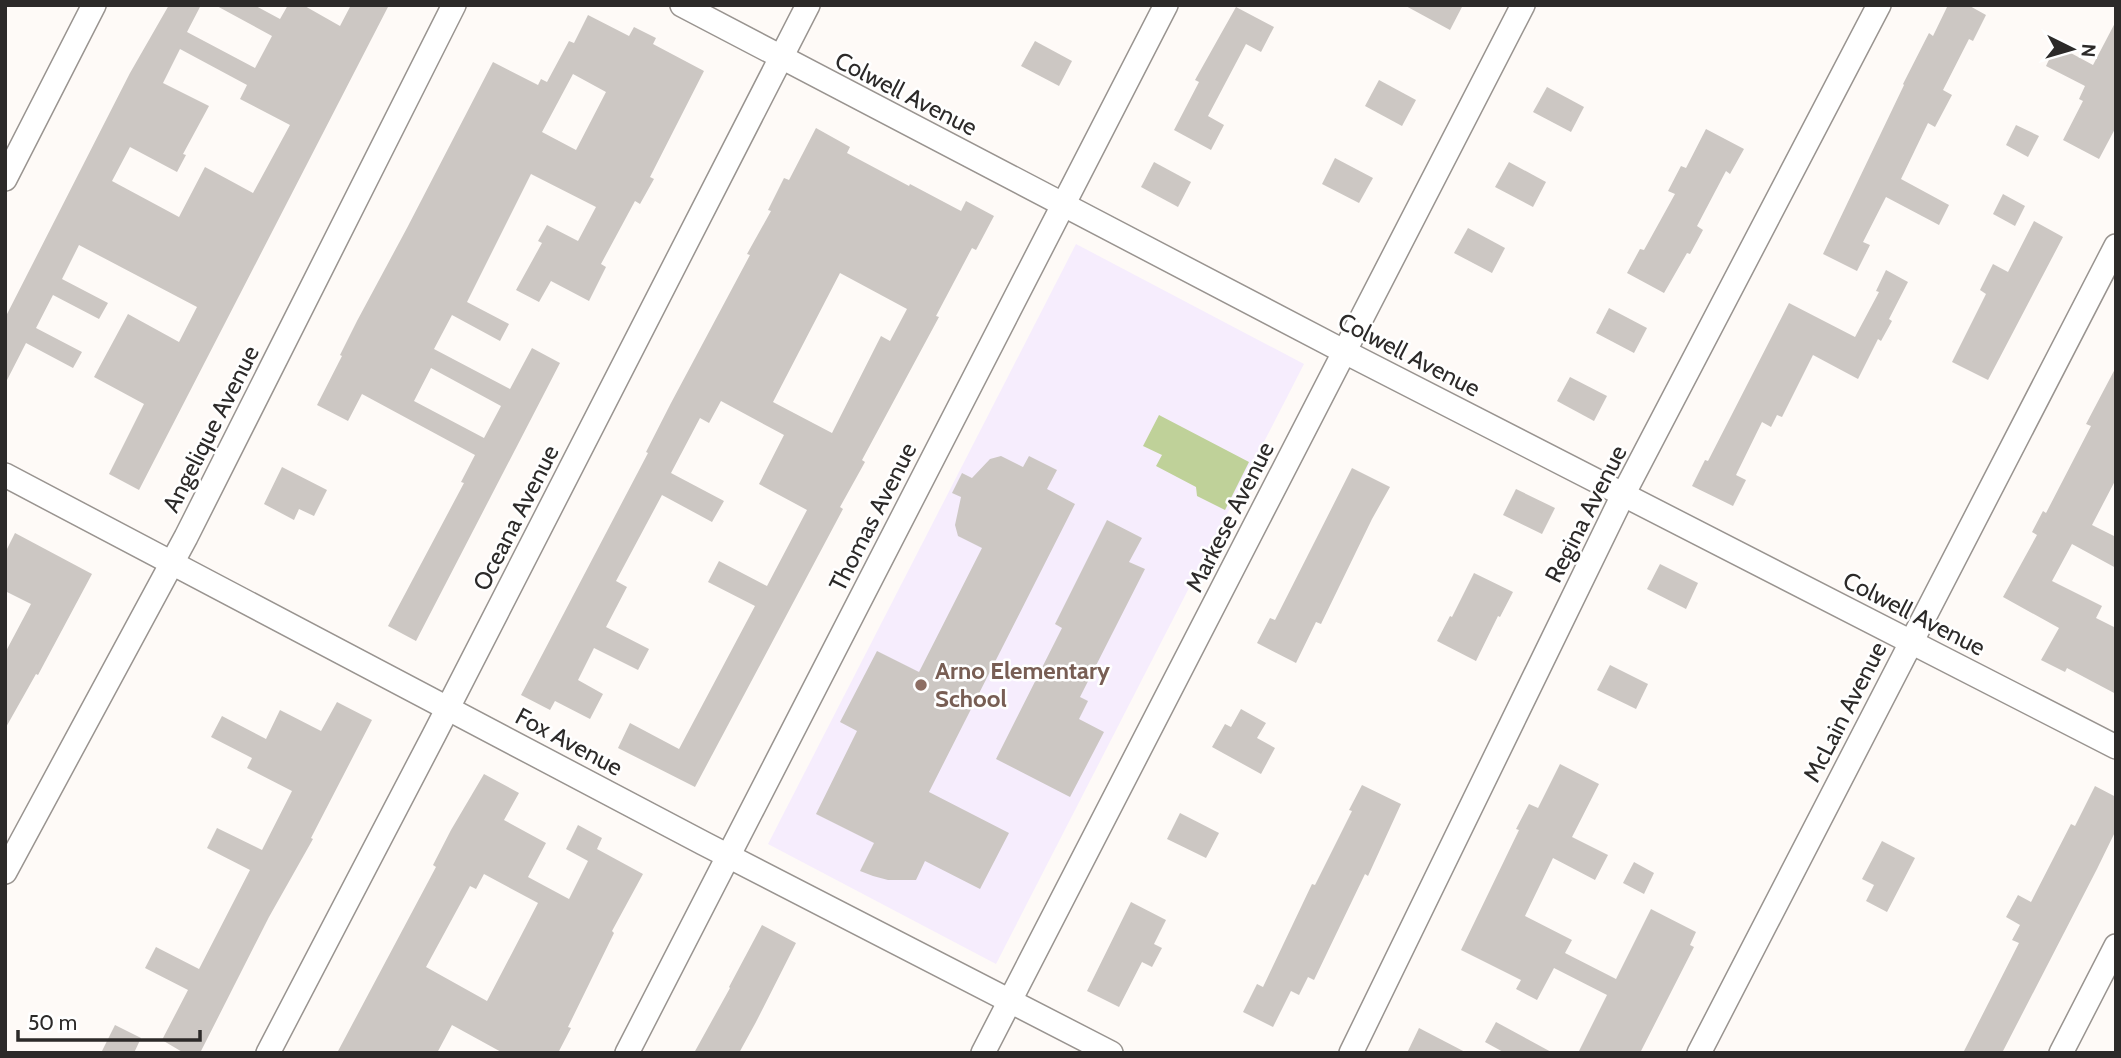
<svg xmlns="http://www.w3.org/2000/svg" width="2121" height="1058" font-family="Cabin,sans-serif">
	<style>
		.education { fill: #f6edfd }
		.green { fill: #bfd199 }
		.building { fill: #ccc7c3; fill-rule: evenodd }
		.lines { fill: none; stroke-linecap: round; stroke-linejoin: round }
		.minor-casing { stroke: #999490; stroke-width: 26 }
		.minor { stroke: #fff; stroke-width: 23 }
		.education-dot { fill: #8d6e63; stroke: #fff; stroke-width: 2.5 }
		.labels { text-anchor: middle; stroke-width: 5; stroke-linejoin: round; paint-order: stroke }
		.street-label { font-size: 24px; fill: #2c2a29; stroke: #fff }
		.education-label { font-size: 24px; font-weight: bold; fill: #785e54; stroke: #fff; text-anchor: start }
	</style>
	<rect width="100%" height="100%" fill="#fefaf7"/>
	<polygon class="education" points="1076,244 1304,364 996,964 768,844"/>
	<polygon class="green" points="1159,415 1249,462 1225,510 1197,496 1196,487 1156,466 1162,455 1143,446"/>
	<g class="building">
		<path d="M169 5H201L187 32 255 68 272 36 215 5H254L280 19 288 5H303L340 26 351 5H389L139 490 109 474 144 404 94 377 128 314 179 342 197 307 79 245 62 279 108 303 99 319 53 295 36 328 82 352 73 368 26 343 5 384V318L130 73ZM180 49 247 85 240 99 290 125 253 193 205 167 179 217 112 181 130 147 177 172 186 155 183 154 209 106 163 83Z"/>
		<polygon points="1404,5 1463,5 1450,30"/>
		<polygon points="1948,5 1968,5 1986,15 1973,41 1969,39 1943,90 1952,95 1935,127 1928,123 1901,179 1949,205 1939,225 1886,197 1863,242 1870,245 1857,271 1823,254 1904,85 1903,84 1929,33 1933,36"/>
		<polygon points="1236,7 1274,27 1261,52 1246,44 1208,116 1224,125 1211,150 1174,130 1199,82 1195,80"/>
		<path d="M588 15 629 36 634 27 656 38 653 44 704 71 650 177 654 179 640 204 635 201 601 264 606 267 589 301 551 281 539 302 516 290 542 243 538 241 547 225 578 241 596 207 531 174 467 302 509 324 500 341 452 315 434 349 510 389 532 348 560 363 416 641 388 626 464 483 461 482 475 455 362 394 348 421 317 405 342 356 340 355 357 321 407 228 493 62 538 85 541 79 547 82 569 41 574 43ZM573 74 606 92 576 150 542 132ZM431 368 501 406 484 438 414 401Z"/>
		<polygon points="2116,21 2116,127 2099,159 2063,140 2083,101 2079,99 2085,86 2046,66 2056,45 2093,65"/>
		<polygon points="1035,41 1072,61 1059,86 1021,66"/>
		<polygon points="1379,80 1416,100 1402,126 1365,106"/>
		<polygon points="1547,87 1584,107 1571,132 1533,112"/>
		<polygon points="2016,125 2039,136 2028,157 2006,145"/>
		<path d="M816 128 850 147 847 153 909 186 910 184 961 211 966 201 994 216 976 250 972 248 936 316 939 317 862 460 865 462 840 507 843 509 695 787 618 748 630 723 679 749 755 606 708 582 719 561 767 586 807 510 759 484 784 435 721 401 709 423 700 418 671 473 724 501 712 522 662 495 616 581 627 587 606 627 649 649 638 670 594 648 578 680 603 694 590 719 555 701 550 710 521 695 648 453 646 452 671 403 750 255 747 254 771 211 768 210 784 178 789 180ZM840 273 907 309 890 341 881 336 832 433 773 402Z"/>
		<polygon points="1706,129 1744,149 1730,174 1726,171 1697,226 1703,230 1690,254 1687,253 1664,293 1627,273 1640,249 1644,250 1675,194 1668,191 1681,166 1686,168"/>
		<polygon points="1335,158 1373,178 1359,203 1322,184"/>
		<polygon points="1154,162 1191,182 1178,207 1141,187"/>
		<polygon points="1509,162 1546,182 1533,207 1495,187"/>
		<polygon points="2003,194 2025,206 2015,226 1993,214"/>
		<polygon points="2034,221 2063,237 1988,380 1952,362 1986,294 1980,290 1993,264 2008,272"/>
		<polygon points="1468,228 1505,248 1492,273 1454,253"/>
		<polygon points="1886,270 1908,282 1889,319 1892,321 1881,341 1878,339 1858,379 1813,355 1782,417 1777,415 1771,427 1762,422 1736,475 1746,480 1733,506 1692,486 1705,460 1708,461 1789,303 1855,337 1879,292 1876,291"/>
		<polygon points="1609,308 1647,328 1634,353 1596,333"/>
		<polygon points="2116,367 2116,479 2092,525 2116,537 2116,568 2072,544 2052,581 2102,606 2096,618 2116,628 2116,694 2067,668 2065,672 2041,660 2059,628 2003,597 2037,535 2032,532 2043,511 2046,513 2091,426 2086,424"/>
		<polygon points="1570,377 1607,396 1594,421 1557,401"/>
		<polygon points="1001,456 1023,467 1029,456 1057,470 1047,489 1075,504 929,792 1009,833 980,889 925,861 916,880 888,880 873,876 860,871 874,843 816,814 857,731 840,722 877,651 919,672 982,548 958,536 955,525 961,497 952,493 962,473 972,478 990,459"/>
		<polygon points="282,467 327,490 314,516 299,509 294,520 264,504"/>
		<polygon points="1352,468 1390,487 1372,519 1321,624 1316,622 1296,663 1257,643 1270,618 1275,620"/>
		<polygon points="1516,489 1555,508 1542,534 1503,515"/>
		<polygon points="1107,520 1142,538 1129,562 1145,569 1080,697 1088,701 1079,719 1104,732 1070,797 996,759 1062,628 1055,624"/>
		<polygon points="15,533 92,574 38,675 36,674 5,729 5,653 31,604 5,591 5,553"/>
		<polygon points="1660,564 1698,583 1686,609 1647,589"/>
		<polygon points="1474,573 1513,592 1500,617 1498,616 1476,661 1437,641 1450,616 1452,617"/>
		<polygon points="1610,665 1648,684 1636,709 1597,690"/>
		<polygon points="337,702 372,720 311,838 313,839 269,917 200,1053 184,1053 162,1040 188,990 145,968 156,947 199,969 250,870 207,848 217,828 262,850 292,791 247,768 252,758 211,737 222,716 266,739 280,710 321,731"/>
		<polygon points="1241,709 1266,723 1257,738 1275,748 1261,774 1212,747 1225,724 1231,727"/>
		<polygon points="1560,764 1599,784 1572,837 1608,855 1595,880 1553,858 1525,916 1572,940 1565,953 1616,979 1651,909 1696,932 1690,945 1694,947 1640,1053 1578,1053 1607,995 1554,968 1537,1000 1516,989 1521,980 1461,950 1519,830 1516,829 1529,804 1538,808"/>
		<path d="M484 774 519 793 504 820 546 843 528 877 569 899 588 861 566 849 578 825 602 838 597 849 643 874 612 931 614 933 568 1027 571 1028 558 1053H503L452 1025 437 1053H337L436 867 433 865 451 830ZM484 874 538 903 487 1001 426 967 470 886 476 889Z"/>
		<polygon points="1362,785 1401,804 1368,876 1365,874 1314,980 1308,977 1299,995 1291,991 1273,1027 1243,1012 1257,984 1263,987 1312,884 1315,885 1352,811 1349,810"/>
		<polygon points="2095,786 2116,797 2116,830 2097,869 2002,1053 1963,1053 2019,943 2012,940 2020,925 2006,917 2018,895 2031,902 2071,824 2075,826"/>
		<polygon points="1180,813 1219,833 1206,858 1167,839"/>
		<polygon points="1882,841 1915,858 1887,912 1866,901 1874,885 1862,879"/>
		<polygon points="1634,862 1654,873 1644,894 1623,883"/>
		<polygon points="1131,902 1166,920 1154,944 1162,948 1152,967 1142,962 1119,1007 1087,991"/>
		<polygon points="762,925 796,943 756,1022 739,1053 694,1053 730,988 729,987"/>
		<polygon points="1496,1022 1553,1053 1505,1053 1485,1042"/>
		<polygon points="115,1025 141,1038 134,1053 101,1053"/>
		<polygon points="1419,1028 1467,1053 1407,1053"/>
	</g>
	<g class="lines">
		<g class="minor-casing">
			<g id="minor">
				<polyline points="682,5 1345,352 2116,747"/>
				<polyline points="5,179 94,5"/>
				<polyline points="5,475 703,843 1111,1053"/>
				<polyline points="5,872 186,537 454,5"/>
				<polyline points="268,1053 434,735 808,5"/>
				<polyline points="627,1053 1166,5"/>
				<polyline points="983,1053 1523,5"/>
				<polyline points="1351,1053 1624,493 1879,5"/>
				<polyline points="1699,1053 2116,246"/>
				<polyline points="2061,1053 2116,946"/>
			</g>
		</g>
		<use href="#minor" class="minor"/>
	</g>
	<circle class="education-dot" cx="921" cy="685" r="7"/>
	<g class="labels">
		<g class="street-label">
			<text transform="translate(906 94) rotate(27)" y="8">Colwell Avenue</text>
			<text transform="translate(1409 355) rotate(27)" y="8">Colwell Avenue</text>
			<text transform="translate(211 429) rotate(-63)" y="8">Angelique Avenue</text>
			<text transform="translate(1586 514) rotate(-63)" y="8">Regina Avenue</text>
			<text transform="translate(873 517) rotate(-63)" y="8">Thomas Avenue</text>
			<text transform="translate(1230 517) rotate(-63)" y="8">Markese Avenue</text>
			<text transform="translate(516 518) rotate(-63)" y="8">Oceana Avenue</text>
			<text transform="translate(1914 614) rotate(27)" y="8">Colwell Avenue</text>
			<text transform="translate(1845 712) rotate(-63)" y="8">McLain Avenue</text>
			<text transform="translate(569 742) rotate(28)" y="8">Fox Avenue</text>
		</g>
		<g class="education-label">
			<text x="935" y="679">Arno Elementary<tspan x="935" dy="28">School</tspan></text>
		</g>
	</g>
	<rect width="2121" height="1058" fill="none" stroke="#2c2a29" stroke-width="14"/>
	<g transform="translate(2072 49) rotate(95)" stroke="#ffffff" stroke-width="5" paint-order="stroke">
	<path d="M0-5L12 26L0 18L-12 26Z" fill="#2c2a29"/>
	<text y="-10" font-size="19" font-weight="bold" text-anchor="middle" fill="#2c2a29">N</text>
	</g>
	<path d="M18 1030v10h182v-10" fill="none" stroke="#2c2a29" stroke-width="3.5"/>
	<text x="28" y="1030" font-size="21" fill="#2c2a29" stroke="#ffffff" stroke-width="5" paint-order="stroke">50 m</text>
</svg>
